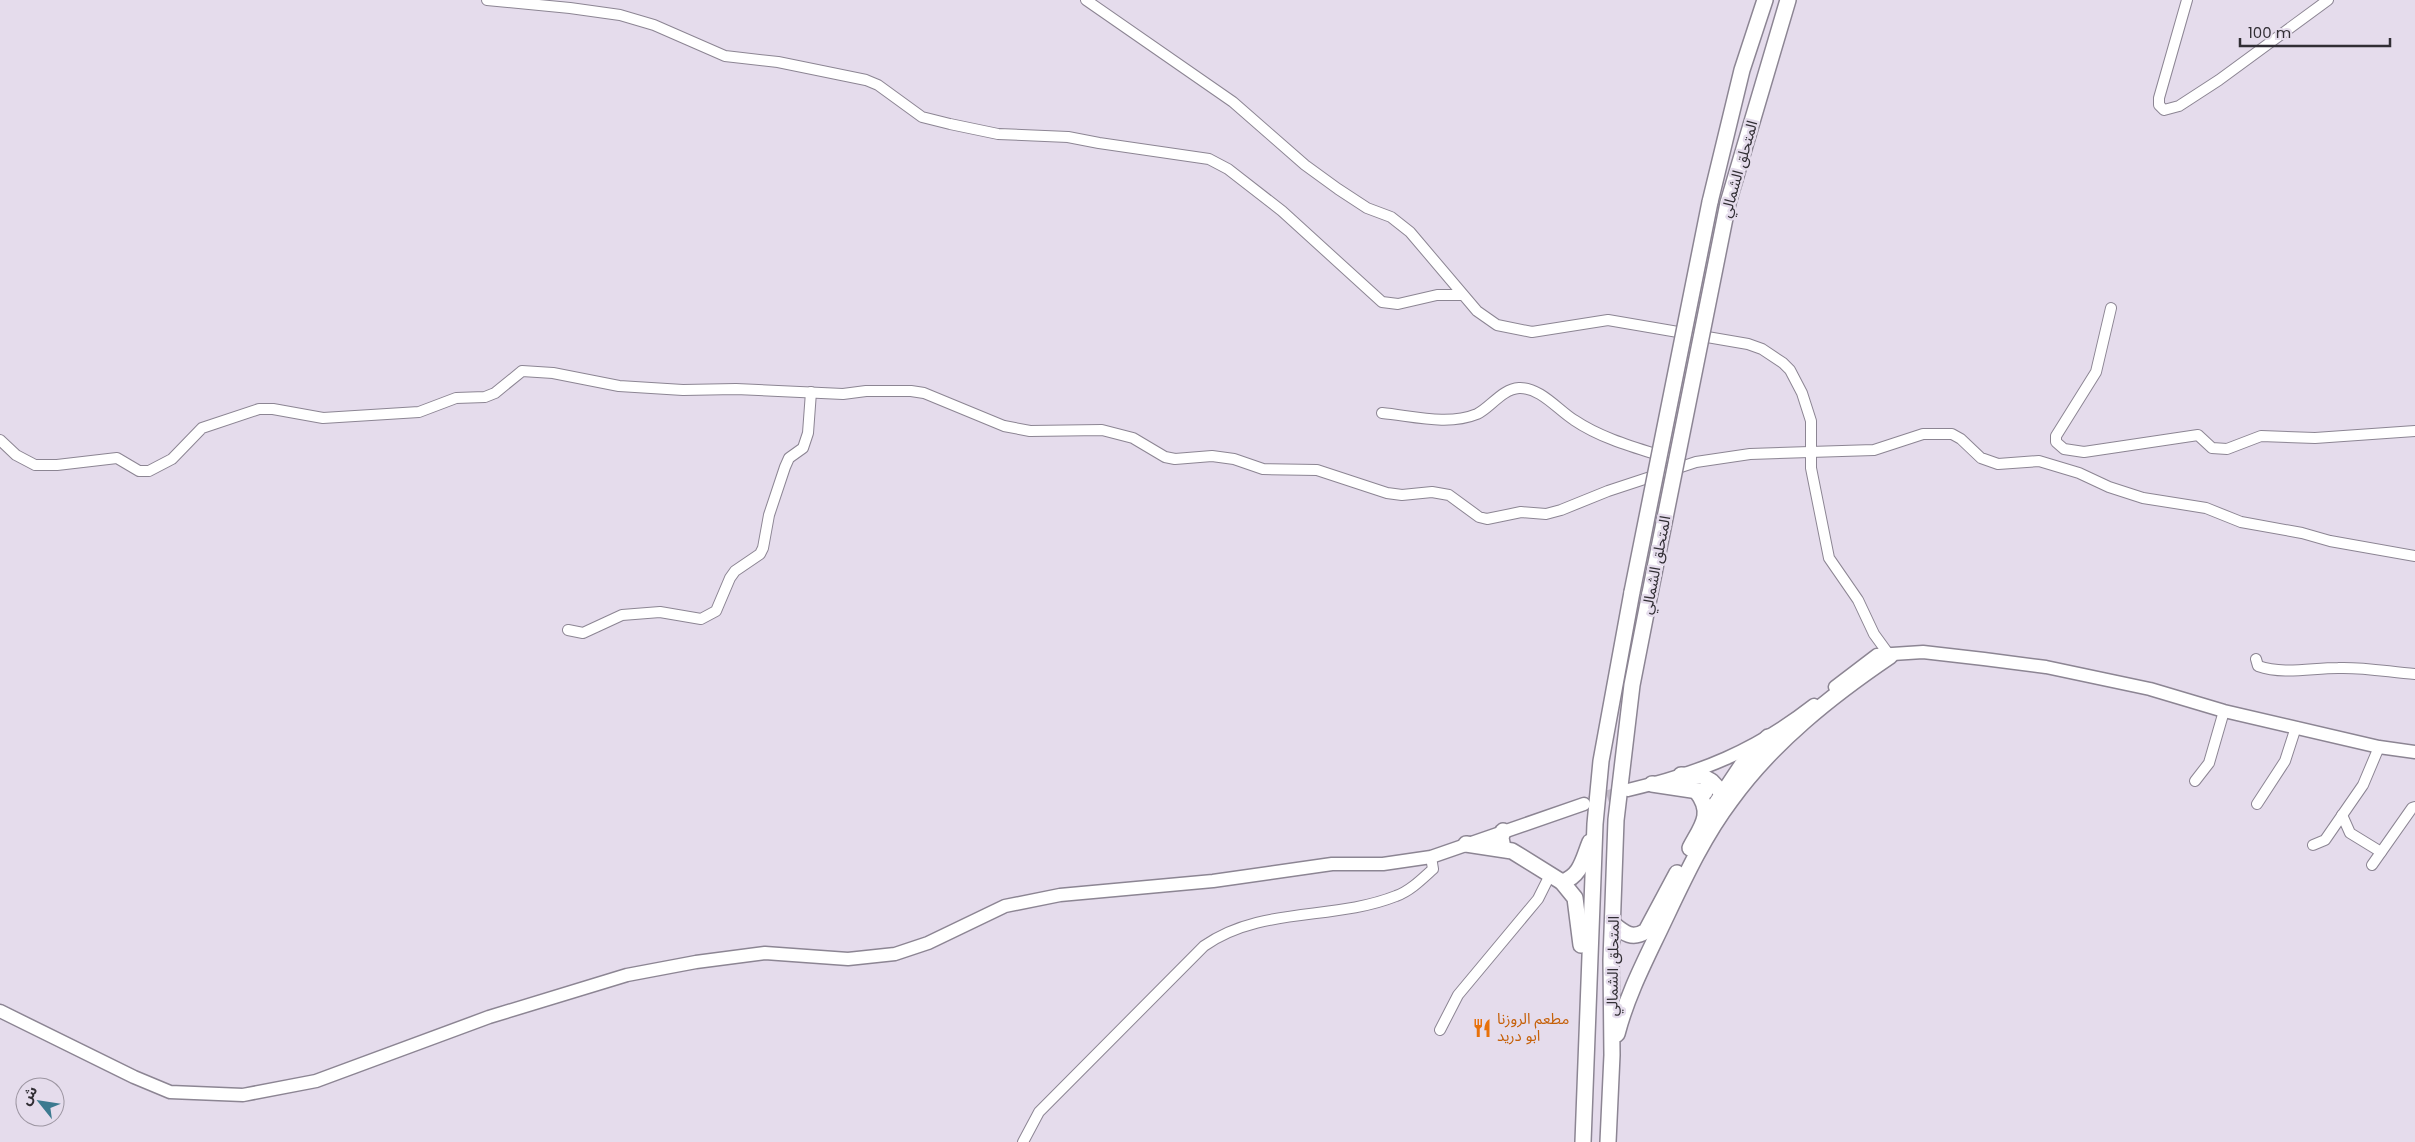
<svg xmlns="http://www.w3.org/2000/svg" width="2415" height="1142" font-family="Poppins,'Noto Sans Arabic',sans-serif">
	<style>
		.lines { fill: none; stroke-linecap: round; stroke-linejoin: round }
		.major-tunnel { stroke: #c1b9c7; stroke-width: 12; stroke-dasharray: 12 6; stroke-linecap: butt }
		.minor-casing { stroke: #8c8593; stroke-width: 12 }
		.major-casing { stroke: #8c8593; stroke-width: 15 }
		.highway-casing { stroke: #8c8593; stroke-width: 18 }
		.minor { stroke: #fff; stroke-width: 10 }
		.major { stroke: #fff; stroke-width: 12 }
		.highway { stroke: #fff; stroke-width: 15 }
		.highway-bridge-casing { stroke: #8c8593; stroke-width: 18; stroke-linecap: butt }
		.highway-bridge { stroke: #fff; stroke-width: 15 }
		.labels { text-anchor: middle; stroke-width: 5; stroke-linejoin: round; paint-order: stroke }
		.street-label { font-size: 15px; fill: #312e34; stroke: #e5dcec }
		.food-label { font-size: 15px; fill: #c56008; stroke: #e5dcec; text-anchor: start }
	</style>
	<rect width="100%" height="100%" fill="#e5dcec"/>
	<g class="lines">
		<polyline class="major-tunnel" points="1590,802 1628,790"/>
		<g class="minor-casing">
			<g id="minor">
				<polyline points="487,0 570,8 620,15 654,25 725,56 778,62 866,80 878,85 922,117 950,124 998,134 1068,137 1099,143 1209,159 1228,169 1282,211 1382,302 1398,304 1437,295 1462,295"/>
				<polyline points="1086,0 1233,102 1305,165 1338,189 1367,208 1391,217 1410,232 1477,311 1497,325 1532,332 1608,320 1748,344 1762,349 1783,363 1790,370 1802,393 1811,421 1811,468 1829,558 1858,600 1874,634 1890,656"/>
				<polyline points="2187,0 2159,98 2159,105 2164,110 2179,106 2219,80 2328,0"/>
				<polyline points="2111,308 2096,372 2056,436 2056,442 2064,449 2084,452 2198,435 2212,448 2227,449 2261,436 2315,438 2415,431"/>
				<path d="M1382 413C1413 416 1448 426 1477 414 1490 408 1502 389 1519 388 1540 387 1558 410 1574 420 1605 441 1645 450 1680 462"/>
				<polyline points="0,440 16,455 35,465 57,465 117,458 139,471 149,471 172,459 202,428 259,409 273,409 323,418 419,412 456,398 485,397 495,393 522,371 553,373 619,386 683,390 736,389 843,394 866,391 911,391 924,393 1004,426 1030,431 1102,430 1133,438 1165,457 1175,459 1212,456 1234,459 1263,469 1317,470 1387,493 1402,495 1432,492 1449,495 1479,517 1487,519 1521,512 1546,514 1561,510 1608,491 1696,462 1750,454 1874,450 1923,434 1952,434 1961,439 1981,458 1998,464 2039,461 2079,473 2109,487 2143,498 2206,508 2241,522 2302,533 2330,541 2415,556"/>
				<polyline points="568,630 583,633 622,615 660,612 701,619 716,611 730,578 735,571 760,554 763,548 769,515 785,467 789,458 803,448 808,433 811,392"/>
				<path d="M2256 659 2258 666C2284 675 2311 668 2338 668 2364 667 2389 672 2415 674"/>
				<polyline points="2195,781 2209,763 2224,711"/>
				<polyline points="2257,804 2285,761 2296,727"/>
				<polyline points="2342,815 2350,833 2381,852"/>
				<polyline points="2313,845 2325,840 2363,785 2379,747"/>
				<polyline points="2372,865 2412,808 2415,807"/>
				<polyline points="1440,1030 1458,995 1538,899 1550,875"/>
				<path d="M1023 1142 1039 1112 1204 946C1261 906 1333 921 1396 896 1410 891 1422 879 1433 869L1431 857"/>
			</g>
		</g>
		<g class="major-casing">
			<g id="major">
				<polyline points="1835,687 1877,655 1923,652 1984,659 2046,667 2150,689 2224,711 2379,747 2415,752"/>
				<path d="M1628 790C1700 773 1755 751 1814 705"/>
				<polyline points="0,1011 134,1077 170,1092 243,1095 316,1081 489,1017 627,975 696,962 765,953 848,959 895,954 928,943 1005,906 1060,895 1213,881 1332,864 1383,864 1431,857 1584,804"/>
			</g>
		</g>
		<g class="highway-casing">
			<g id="highway">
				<polyline points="1710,202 1742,70 1765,0"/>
				<polyline points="1728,203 1788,0"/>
				<polyline points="1681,775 1702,776 1711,781 1727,798"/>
				<polyline points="1652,784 1705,792"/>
				<polyline points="1706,819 1742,765 1768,737"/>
				<polyline points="1466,844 1512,851 1562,882 1575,898 1581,945"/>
				<polyline points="1503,848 1501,838 1503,831"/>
				<path d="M1690 848C1701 827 1714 814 1697 792"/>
				<path d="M1562 882C1581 876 1583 859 1590 842"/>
				<path d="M1613 924C1624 933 1632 940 1646 931L1677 873"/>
				<path d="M1617 1034C1627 995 1646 959 1663 923 1683 881 1703 837 1731 800 1773 742 1831 696 1890 656"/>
				<polyline points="1583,1142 1595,824 1601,761 1632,592"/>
				<polyline points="1608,1142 1612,1055 1611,960 1616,820 1632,685 1650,593"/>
			</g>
		</g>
		<use href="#minor" class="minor"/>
		<use href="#major" class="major"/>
		<use href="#highway" class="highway"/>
		<g class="highway-bridge-casing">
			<g id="highway-bridge">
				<polyline points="1632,592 1710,202"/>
				<polyline points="1650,593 1728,203"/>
			</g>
		</g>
		<use href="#highway-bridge" class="highway-bridge"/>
	</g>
	<defs>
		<g id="restaurant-bare" transform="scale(1.5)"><path d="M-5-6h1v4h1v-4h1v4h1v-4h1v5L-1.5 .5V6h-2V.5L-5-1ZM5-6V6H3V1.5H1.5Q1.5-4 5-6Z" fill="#e8710a" stroke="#e5dcec" stroke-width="2.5" paint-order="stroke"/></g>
	</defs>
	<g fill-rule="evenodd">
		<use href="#restaurant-bare" x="1482" y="1028"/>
	</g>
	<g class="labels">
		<g class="street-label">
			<text transform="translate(1739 169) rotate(-74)" y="5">المتحلق الشمالي</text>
			<text transform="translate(1656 565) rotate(-79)" y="5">المتحلق الشمالي</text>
			<text transform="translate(1613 966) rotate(-89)" y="5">المتحلق الشمالي</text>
		</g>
		<g class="food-label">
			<text x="1497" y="1024">مطعم الروزنا<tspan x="1497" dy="17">ابو دريد</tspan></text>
		</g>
	</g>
	<g transform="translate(40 1102) rotate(300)"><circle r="24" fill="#e5dcec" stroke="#9d96a2"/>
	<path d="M0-4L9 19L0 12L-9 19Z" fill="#3c7a90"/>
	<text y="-8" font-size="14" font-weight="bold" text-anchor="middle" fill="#312e34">ش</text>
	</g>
	<path d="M2240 38v8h150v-8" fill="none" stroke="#312e34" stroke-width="2.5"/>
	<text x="2248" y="38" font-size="15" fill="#312e34" stroke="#e5dcec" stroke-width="4" paint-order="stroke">100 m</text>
</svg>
